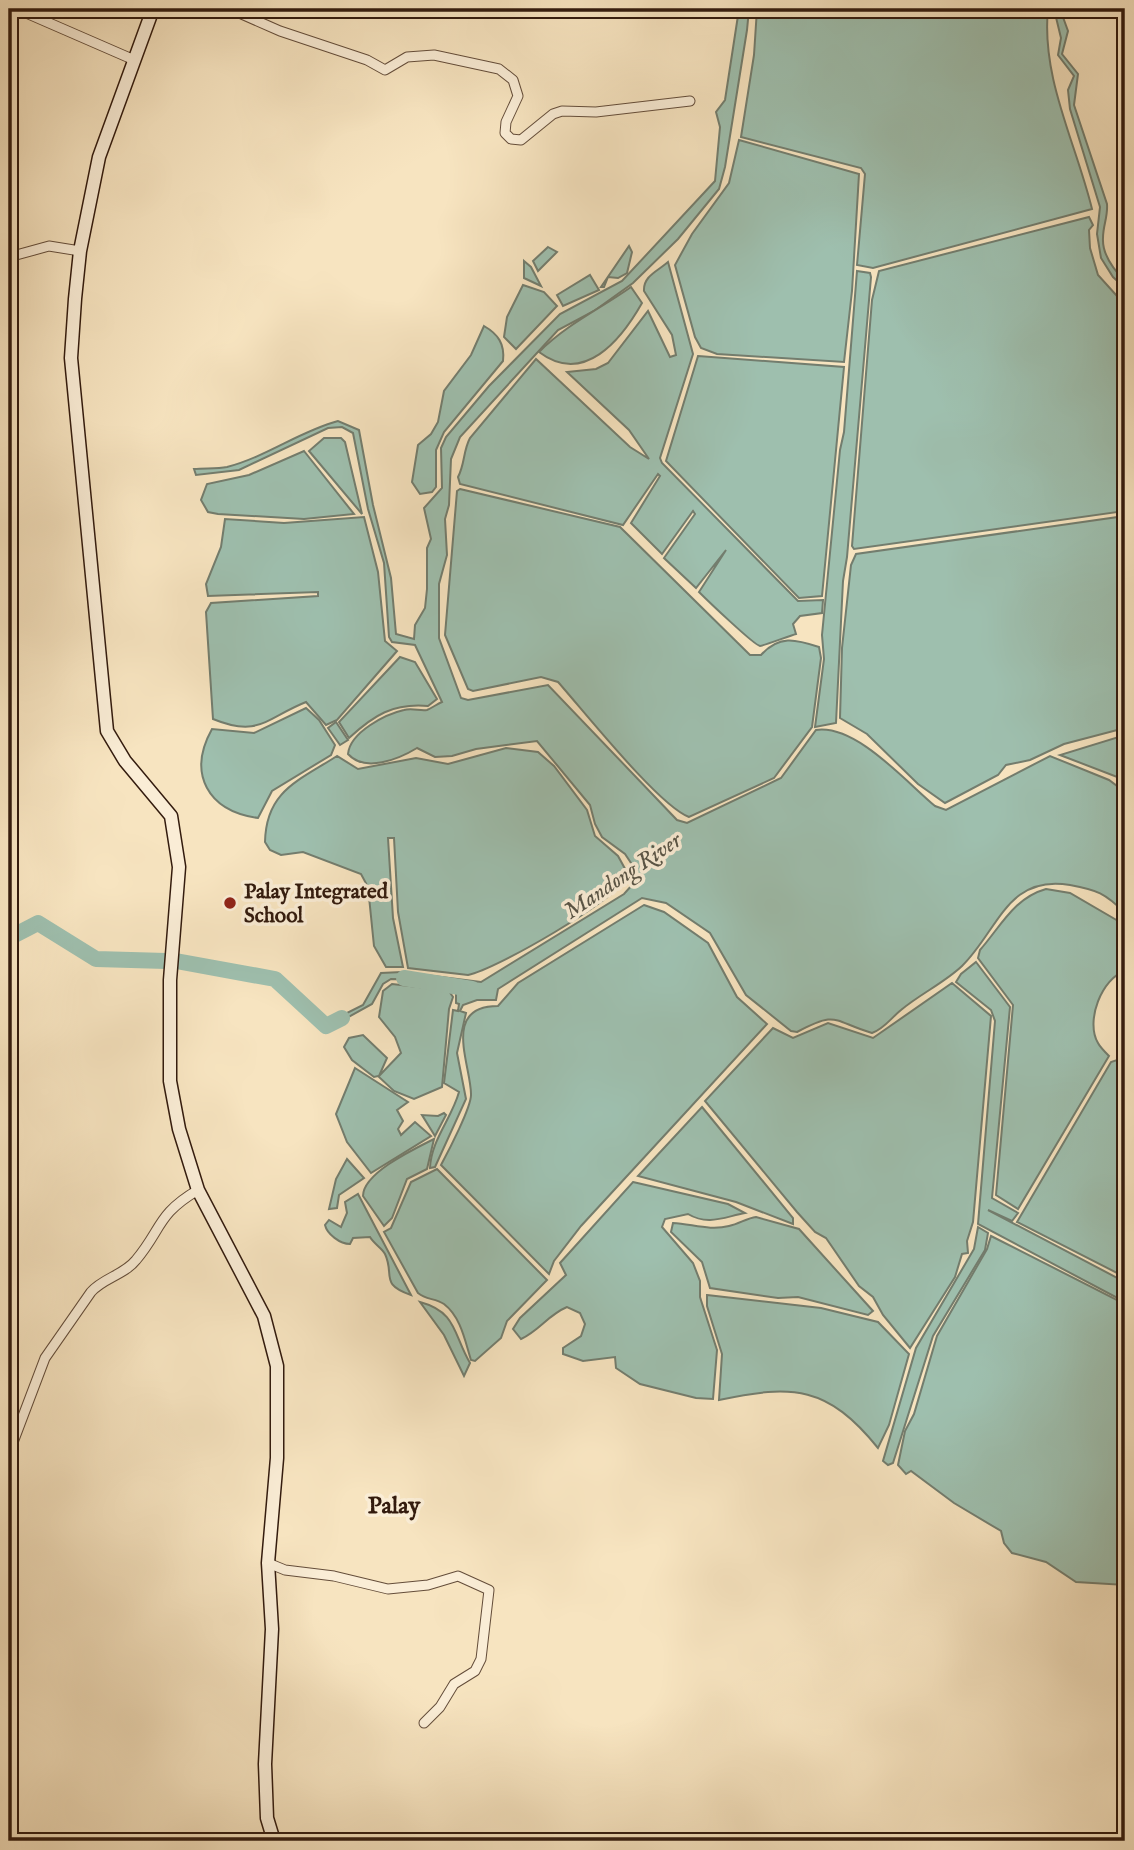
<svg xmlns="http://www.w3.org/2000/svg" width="1134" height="1850" font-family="'IM FELL English',serif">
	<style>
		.water { fill: #9ebfae; stroke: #737d6e; stroke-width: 2 }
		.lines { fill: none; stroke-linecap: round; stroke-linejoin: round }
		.river { stroke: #9ebfae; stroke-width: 16 }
		.minor-casing { stroke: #644d3a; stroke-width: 11 }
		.secondary-casing { stroke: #331b0e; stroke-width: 15 }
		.minor { stroke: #faedd6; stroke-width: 9 }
		.secondary { stroke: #faedd6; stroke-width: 12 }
		.poi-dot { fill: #8f2418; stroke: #faedd6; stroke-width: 2.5 }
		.labels { text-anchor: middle; stroke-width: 7; stroke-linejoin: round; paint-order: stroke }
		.poi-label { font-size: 21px; font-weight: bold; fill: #331b0e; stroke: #faedd6; text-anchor: start }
		.water-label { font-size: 23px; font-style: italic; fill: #585446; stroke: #faedd6 }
		.quarter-label { font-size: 24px; font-weight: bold; fill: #331b0e; stroke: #faedd6 }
	</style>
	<rect width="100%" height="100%" fill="#f7e4c0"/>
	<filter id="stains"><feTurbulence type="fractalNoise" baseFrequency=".00286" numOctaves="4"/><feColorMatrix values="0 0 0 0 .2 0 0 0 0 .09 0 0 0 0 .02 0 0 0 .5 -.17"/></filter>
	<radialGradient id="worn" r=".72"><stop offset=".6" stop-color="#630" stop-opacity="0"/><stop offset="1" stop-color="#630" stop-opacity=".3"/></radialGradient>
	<g class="water">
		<path d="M739 9H749L747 30 725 167 719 189 678 239 633 283 594 311 558 330 460 437 451 459 449 505 445 519 447 555 439 584V638L461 698 468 700 548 685 677 820 687 823 781 778 816 730C856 724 906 782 935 806L946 810 1050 756 1109 780 1125 792V913C1105 893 1097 890 1070 885 1007 874 998 931 962 966 944 983 920 994 901 1010 891 1018 884 1029 872 1033 832 1021 838 1010 797 1032L791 1031 746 995 710 933 666 903 642 898 498 989 496 1000H477L463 1005 460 1011 466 1013 457 1053 466 1099 435 1167 430 1168C431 1140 452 1118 459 1092L444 1083 453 1010 458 1011 459 1004 456 1003V989L445 980 391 979 383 984 372 1004 325 1030 321 1026 363 1005 381 973 402 972 481 982 624 894 633 884 635 869 625 854 602 837 595 824 590 805 537 741 476 749 452 756 435 757 417 748C399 759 365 773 348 754 350 732 386 714 404 710 412 708 420 711 427 710 432 708 437 704 442 702L415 645 392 642 389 637 384 563 368 509 353 433 342 427 328 428 239 470 196 475 194 469C205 468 217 469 227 467 266 457 300 431 338 421L359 430 373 505 391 578 396 634 414 639 415 625 425 608 427 589V548L431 539 424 508 442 488 441 448 446 437 489 386 560 314 622 281 715 181 720 127 716 112 725 100Z"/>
		<path d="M757 9H1048C1041 78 1076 143 1092 209L873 268 857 265 865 174 861 168 741 137 754 55Z"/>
		<path d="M1054 9H1060L1068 31 1062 54 1078 74 1074 105 1107 204C1108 217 1103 225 1103 238 1102 255 1114 270 1125 281V303L1124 287 1113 277 1101 258 1097 234 1100 207 1070 109 1068 90 1074 76 1058 55 1061 38Z"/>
		<polygon points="739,140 859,174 852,291 844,362 717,354 701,348 695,337 675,265 692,234 729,183"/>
		<polygon points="1089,217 1093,225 1089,230 1090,248 1098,275 1117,296 1125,342 1125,511 854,549 852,546 872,300 879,271"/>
		<polygon points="629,246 632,252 627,273 618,278 608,277 604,287 601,287"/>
		<polygon points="548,247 557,252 538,271 533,261"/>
		<polygon points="524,261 531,267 541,286 524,278"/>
		<path d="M668 262 693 354 660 458 662 463 798 601 823 600 822 613 800 616 793 624 796 634C789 636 763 646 760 646 754 645 707 600 699 592L726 550 696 588 664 558 695 514 693 511 662 554 631 523 660 476 658 474 623 525 460 484 458 477C465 464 463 451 470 438L536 359 630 447 649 459 629 430 567 372 596 369 608 363 648 311 670 357 676 355 672 335 644 291C643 276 658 271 668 262Z"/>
		<polygon points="857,271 870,273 871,277 847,557 843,581 836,723 815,727 824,659 822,635 840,450 844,432"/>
		<polygon points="590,275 599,290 563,306 557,295"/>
		<polygon points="523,285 544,292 557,306 516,349 504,337 507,317"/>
		<path d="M631 287 642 303C621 340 584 386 539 352 567 324 600 309 631 287Z"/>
		<path d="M484 326C498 334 505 344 503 361L444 432 436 450V487L432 492 420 494 412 482 418 445 431 434 438 422 444 391 471 355Z"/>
		<polygon points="698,356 844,367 822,596 799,598 666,461"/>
		<polygon points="324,438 341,438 345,442 362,514 309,451"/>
		<polygon points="304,451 354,514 304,519 218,514 208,512 201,500 207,484 249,475"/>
		<path d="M460 489 620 527 750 655H761C779 635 795 639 819 647L821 658 812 727 774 778 689 817C659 806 583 710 558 682L541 677 473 691 468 689 445 635 457 491Z"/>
		<polygon points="1125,516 1125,728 1064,744 1030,760 1006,765 998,775 945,803 918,784 867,734 840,718 842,648 851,565 856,554"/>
		<path d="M364 517 378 572 385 641 397 651 337 720 326 725 306 702C266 718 259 738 213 719L206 612 211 603 318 596V592L208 596 206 584 221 547 225 519 284 523Z"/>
		<path d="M400 657 415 662 437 699 428 706C393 703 374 715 349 738L339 722Z"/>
		<path d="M306 708 319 720 335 745 331 755 272 791 258 818C208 811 187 774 212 729L254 733Z"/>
		<polygon points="336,722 348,740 340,745 328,728"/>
		<polygon points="1125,735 1125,780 1060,755"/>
		<path d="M506 748 538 752 554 766 587 810 595 836 618 856 629 876C616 900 497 969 468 975L408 968 398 912 394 838H388L393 918 403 967H386L374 946 368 887 361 874 303 852 281 855 270 850 265 842C266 791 298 781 337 756L358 769 416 758 448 764Z"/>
		<path d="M1046 889 1070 893 1125 925V971C1102 978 1085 1021 1098 1043 1100 1047 1105 1052 1109 1056L1018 1209 996 1195 1013 1005 978 958 980 950C1001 926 1014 898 1046 889Z"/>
		<path d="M644 905 664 912 708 943 737 997 767 1024 581 1226 554 1261 549 1274 441 1165C448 1152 472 1106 471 1094 471 1065 441 1006 498 1006L518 983Z"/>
		<polygon points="976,962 1010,1007 992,1198 1018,1213 1012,1221 988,1210 1125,1282 1125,1302 978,1224 995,1021 991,1010 956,982 961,974"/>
		<polygon points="952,983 991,1016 973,1222 967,1241 968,1253 962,1254 955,1277 910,1348 883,1315 873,1297 859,1286 826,1238 815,1232 797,1212 705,1101 773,1028 793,1038 828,1023 873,1038"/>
		<polygon points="392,984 427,988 446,987 453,997 449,1009 442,1087 414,1099 394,1091 378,1076 374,1077 352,1060 344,1047 349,1038 363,1035 387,1058 379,1076 401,1053 395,1037 379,1017 383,991"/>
		<polygon points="1117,1060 1125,1063 1125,1277 1017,1222 1111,1062"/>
		<polygon points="355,1068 408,1102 397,1110 403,1121 398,1129 401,1135 415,1122 431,1136 371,1173 347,1142 336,1114"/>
		<polygon points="702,1107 793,1218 793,1224 736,1202 638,1176"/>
		<polygon points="444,1113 446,1115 435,1136 422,1115 438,1116"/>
		<path d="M434 1139 427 1169 407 1179 392 1218 384 1226 363 1196C363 1173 414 1149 434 1139Z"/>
		<polygon points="347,1159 364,1178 339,1195 337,1208 329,1209 336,1179"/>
		<path d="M437 1169 547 1280 507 1321 501 1338 475 1361 471 1360C465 1341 461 1317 444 1304 435 1298 426 1300 418 1293L384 1232 391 1228 411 1182Z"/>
		<path d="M633 1182 728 1204 745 1213C724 1217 708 1226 688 1214L665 1219 662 1227 693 1263 700 1281V1297L717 1350 713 1399 696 1398 640 1384 616 1368 615 1357 583 1361 563 1354V1348L581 1336 585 1324 580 1313 567 1307C548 1315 540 1330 521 1339L513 1329 520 1318 566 1275 560 1263Z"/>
		<path d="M358 1194 411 1295C379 1284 395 1275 385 1254 382 1248 374 1244 370 1237L353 1238 350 1244C340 1244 327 1234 325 1225L329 1220 341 1227 347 1213 345 1202Z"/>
		<path d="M756 1217 799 1229 873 1311 868 1315 798 1297 778 1298 710 1288 702 1262 671 1232 673 1223C692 1224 710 1231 729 1226 739 1224 747 1218 756 1217Z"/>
		<polygon points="978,1227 988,1233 985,1250 933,1336 893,1463 888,1465 883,1461 916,1348 974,1249"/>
		<polygon points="991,1236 1125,1304 1125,1585 1076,1582 1046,1562 1012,1553 1004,1543 1001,1531 954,1503 911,1471 906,1474 898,1465 905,1431 914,1414 937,1336 987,1249"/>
		<path d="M707 1295 821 1308 878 1322 909 1354 889 1425 878 1448C828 1386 793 1384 719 1400L722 1354 707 1306Z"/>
		<path d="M420 1302C457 1312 453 1334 470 1363L464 1376 444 1335Z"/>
	</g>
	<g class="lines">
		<g class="river">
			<polyline points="9,938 38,923 96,959 166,961"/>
			<polyline points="176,961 275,979 326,1026 342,1018"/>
			<polyline points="404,978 472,989"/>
		</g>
		<g class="minor-casing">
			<g id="minor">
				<polyline points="17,9 132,59"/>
				<polyline points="230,9 280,31 367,60 385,70 407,57 434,55 499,69 513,80 518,96 506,122 505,133 511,139 521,140 553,114 562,111 596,112 690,101"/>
				<polyline points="9,257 49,246 80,251"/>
				<path d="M9 1453 45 1358 91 1292C103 1278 124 1275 136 1260 162 1229 157 1214 198 1190"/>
				<polyline points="268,1563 285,1570 334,1576 388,1589 428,1585 458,1576 489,1590 481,1659 475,1671 454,1684 440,1707 424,1723"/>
			</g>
		</g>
		<g class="secondary-casing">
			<polyline id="secondary" points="153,9 99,157 80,251 75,299 71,358 107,731 125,761 171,816 179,867 170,980 170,1081 179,1129 198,1190 264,1316 277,1366 277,1458 268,1563 272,1629 265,1764 267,1818 274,1841"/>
		</g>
		<use href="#minor" class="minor"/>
		<use href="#secondary" class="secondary"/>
	</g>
	<circle class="poi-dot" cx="230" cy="903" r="7"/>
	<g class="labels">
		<g class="poi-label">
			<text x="244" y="898">Palay Integrated<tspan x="244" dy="24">School</tspan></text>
		</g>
		<g class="water-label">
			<text transform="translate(622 875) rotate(-34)" y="8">Mandong River</text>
		</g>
		<g class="quarter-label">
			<text x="394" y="1513">Palay</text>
		</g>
	</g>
	<rect width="1134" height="1850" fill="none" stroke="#f7e4c0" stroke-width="35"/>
	<rect x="10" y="10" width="1113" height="1829" fill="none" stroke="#331b0e" stroke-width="3.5"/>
	<rect x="18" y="18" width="1099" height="1815" fill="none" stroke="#331b0e" stroke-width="2"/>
	<rect width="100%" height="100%" filter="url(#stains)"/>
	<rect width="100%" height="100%" fill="url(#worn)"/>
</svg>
